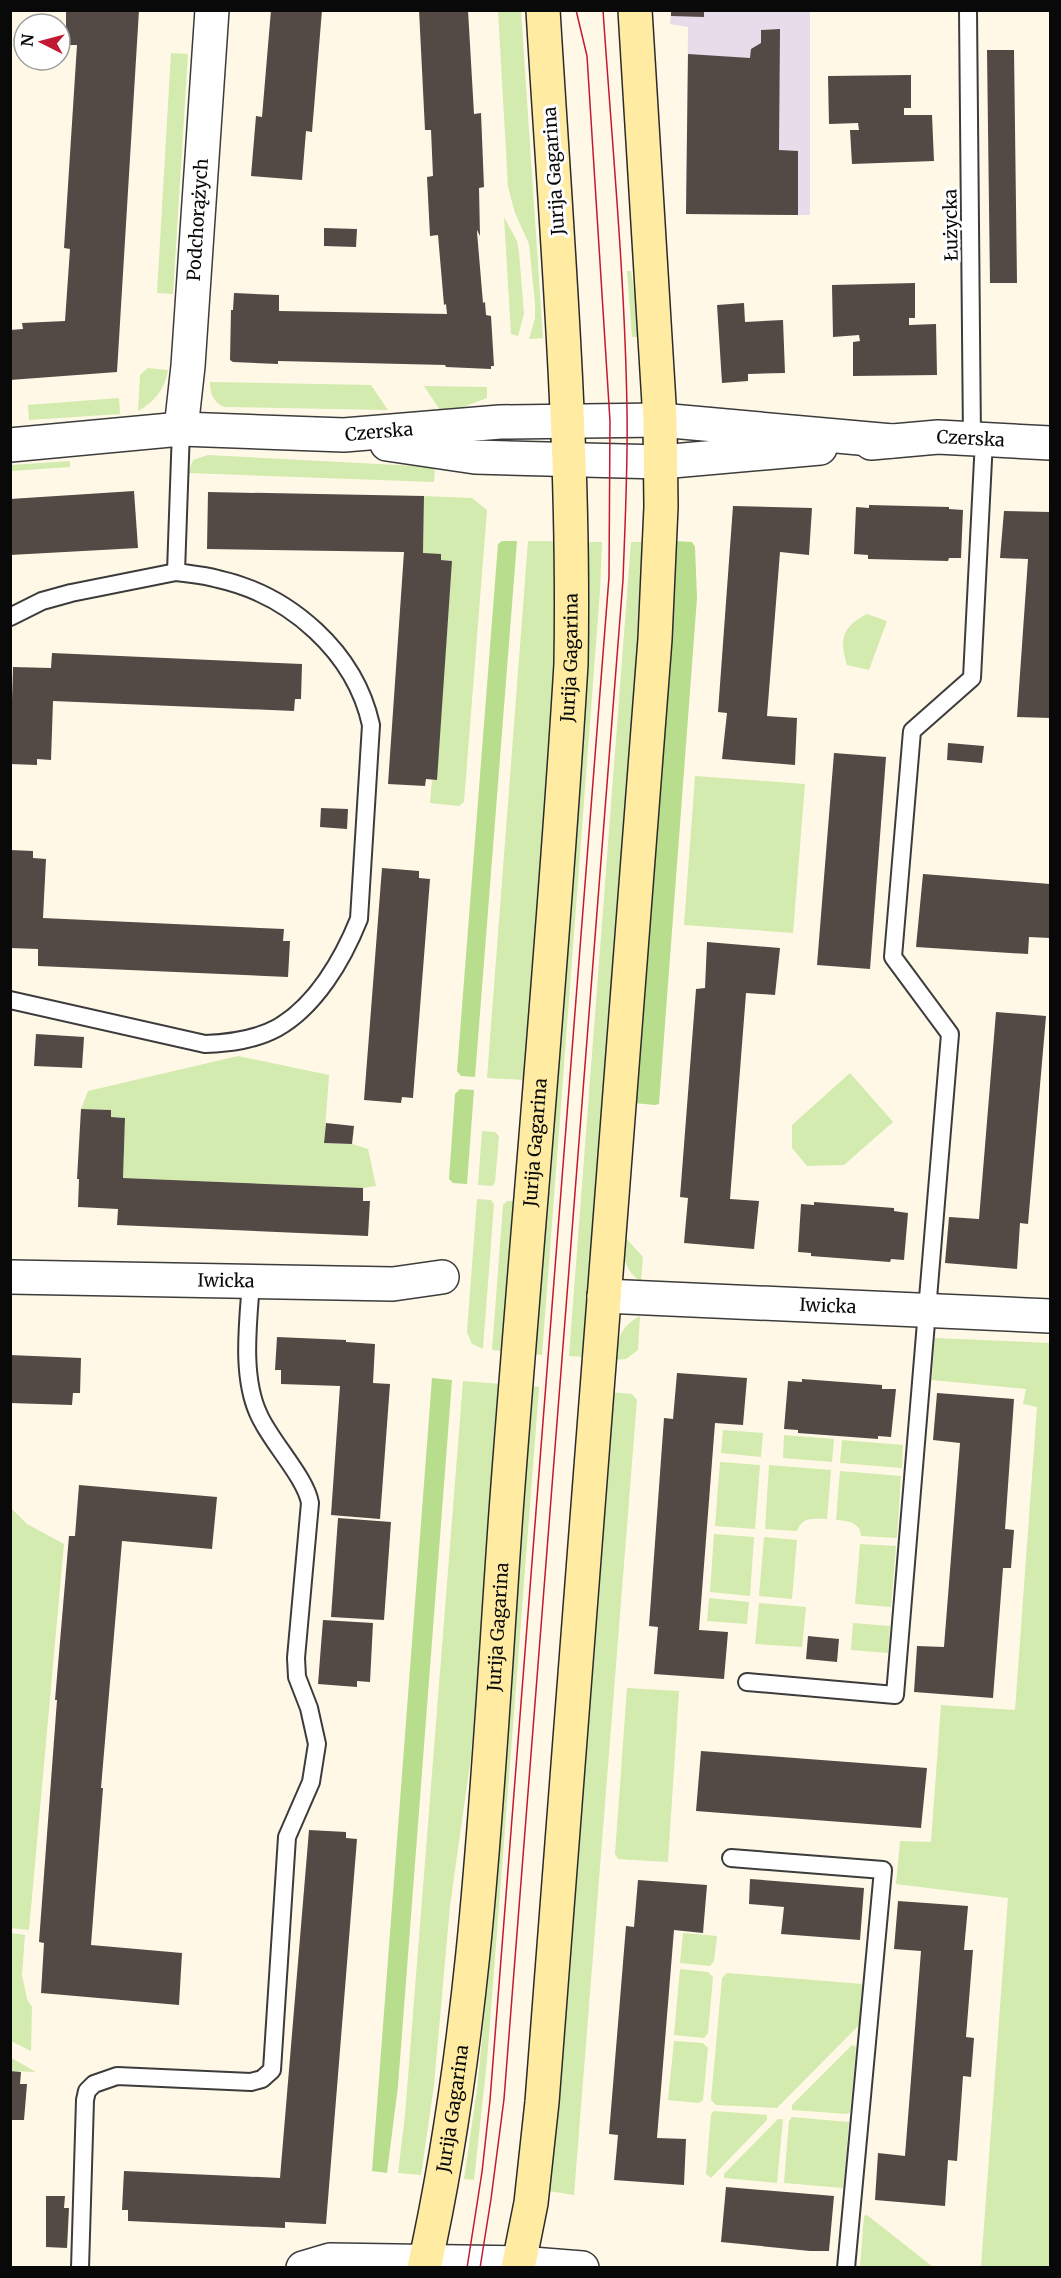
<svg xmlns="http://www.w3.org/2000/svg" width="1061" height="2278" font-family="Merriweather,serif">
	<style>
		.industrial { fill: #e7dcea }
		.green { fill: #d3ebae }
		.forest { fill: #b8dd8c }
		.building { fill: #534945 }
		.lines { fill: none; stroke-linecap: round; stroke-linejoin: round }
		.service-casing { stroke: #3c3c3c; stroke-width: 20 }
		.minor-casing { stroke: #3c3c3c; stroke-width: 36 }
		.secondary-casing { stroke: #2b2b2b; stroke-width: 36 }
		.service { stroke: #fff; stroke-width: 16 }
		.minor { stroke: #fff; stroke-width: 33 }
		.secondary { stroke: #ffeba1; stroke-width: 33 }
		.tram { stroke: #c11a32; stroke-width: 1.5 }
		.labels { text-anchor: middle; stroke-width: 6; stroke-linejoin: round; paint-order: stroke }
		.street-label { font-size: 18px; fill: #090909; stroke: #fff }
	</style>
	<rect width="100%" height="100%" fill="#fff8e6"/>
	<polygon class="industrial" points="671,11 810,11 810,215 686,214 688,27 670,24"/>
	<g class="green">
		<polygon points="498,11 521,11 543,338 529,339 535,318 535,303 529,244 515,213 508,187"/>
		<polygon points="171,53 188,54 173,294 157,293"/>
		<polygon points="504,217 517,241 519,252 524,314 518,336 511,334"/>
		<polygon points="627,271 631,271 641,337 632,337"/>
		<path d="M148 368 168 370C165 388 155 402 138 411L140 375Z"/>
		<path d="M210 382 371 385 388 410 224 407C213 402 210 393 210 382Z"/>
		<polygon points="424,386 487,387 487,398 455,410 440,410"/>
		<polygon points="119,398 120,414 29,420 28,405"/>
		<polygon points="208,455 435,467 434,482 188,473 193,460"/>
		<polygon points="70,461 70,467 11,471 11,465"/>
		<polygon points="424,496 472,498 487,510 464,802 459,806 430,803 432,780 436,780 452,561 441,560 423,553"/>
		<polygon points="528,541 556,541 555,662 551,737 525,1080 487,1078"/>
		<polygon points="587,542 602,542 600,591 542,1355 535,1354 587,653"/>
		<polygon points="631,542 643,542 634,704 584,1357 569,1356"/>
		<path d="M867 614 887 621 869 670 847 665C839 639 842 627 867 614Z"/>
		<polygon points="695,776 805,784 793,933 684,925"/>
		<polygon points="238,1056 329,1075 324,1143 352,1144 368,1149 376,1186 363,1188 123,1178 125,1118 111,1117 111,1110 81,1109 88,1091"/>
		<polygon points="850,1073 893,1122 844,1165 807,1166 792,1148 792,1125"/>
		<polygon points="482,1131 495,1132 499,1136 495,1182 492,1186 478,1185"/>
		<polygon points="477,1199 491,1200 494,1204 483,1349 472,1344 467,1332"/>
		<polygon points="507,1201 515,1201 503,1351 492,1350 503,1205"/>
		<path d="M624 1236 643 1257 641 1282C623 1269 623 1256 624 1236Z"/>
		<path d="M640 1316 638 1350 626 1359 614 1360C617 1340 621 1326 640 1316Z"/>
		<polygon points="935,1338 1050,1343 1050,2267 981,2267 1008,1898 896,1884 900,1841 931,1842 941,1705 1015,1710 1037,1407 1023,1404 1026,1389 932,1380"/>
		<polygon points="463,1381 501,1384 471,1756 450,1906 434,2085 421,2175 398,2173 405,2115"/>
		<polygon points="532,1386 539,1387 539,1389 487,2061 474,2180 464,2179 477,2089 487,1988"/>
		<polygon points="610,1392 632,1394 637,1400 574,2195 549,2191 570,1945"/>
		<polygon points="723,1430 763,1433 761,1457 721,1453"/>
		<polygon points="784,1435 834,1439 832,1462 783,1458"/>
		<polygon points="842,1440 903,1445 902,1468 840,1463"/>
		<polygon points="720,1462 760,1465 755,1529 715,1526"/>
		<path d="M769 1465 831 1470 827 1519C814 1519 802 1516 797 1531L765 1529Z"/>
		<path d="M840 1471 901 1476 897 1538 861 1536C860 1522 848 1521 836 1520Z"/>
		<polygon points="11,1508 27,1524 64,1544 29,1930 10,1928"/>
		<polygon points="714,1534 754,1537 750,1596 710,1592"/>
		<polygon points="764,1537 797,1540 792,1599 759,1596"/>
		<polygon points="860,1544 896,1546 891,1607 855,1604"/>
		<polygon points="709,1598 749,1602 747,1624 707,1621"/>
		<polygon points="759,1603 806,1607 802,1647 755,1644"/>
		<polygon points="853,1623 890,1626 888,1653 851,1650"/>
		<polygon points="627,1688 679,1691 668,1862 618,1859 615,1854"/>
		<polygon points="11,1933 25,1935 22,1975 27,1999 32,2007 31,2051 11,2041"/>
		<polygon points="683,1933 717,1936 714,1961 710,1966 680,1963"/>
		<polygon points="680,1969 708,1972 713,1977 708,2033 704,2038 674,2035"/>
		<polygon points="727,1973 862,1984 859,2025 777,2108 716,2105 711,2100 722,1978"/>
		<polygon points="674,2041 703,2043 708,2048 703,2100 699,2103 668,2100"/>
		<polygon points="852,2045 856,2047 850,2112 847,2114 792,2110 792,2105"/>
		<polygon points="10,2057 36,2072 11,2071"/>
		<polygon points="714,2111 767,2115 767,2120 711,2178 706,2174 711,2114"/>
		<polygon points="792,2117 849,2122 843,2188 784,2183 789,2121"/>
		<polygon points="778,2119 783,2119 777,2183 724,2178 724,2174"/>
		<polygon points="866,2215 867,2215 933,2267 860,2267 864,2216"/>
	</g>
	<g class="forest">
		<polygon points="502,541 517,541 475,1077 461,1076 457,1071 498,544"/>
		<polygon points="674,541 692,542 695,547 697,598 659,1104 655,1105 634,1103"/>
		<polygon points="460,1089 474,1090 467,1184 453,1183 449,1179 455,1094"/>
		<polygon points="432,1378 452,1380 398,2086 387,2173 372,2171"/>
	</g>
	<g class="building">
		<polygon points="66,10 139,10 117,372 10,380 10,330 23,329 22,323 65,321 70,249 64,248 77,45 66,45 60,41 60,29 66,27"/>
		<polygon points="271,10 322,10 312,132 306,131 302,180 251,176 256,116 262,117"/>
		<polygon points="419,10 468,10 474,114 481,113 484,187 479,188 480,236 477,230 477,232 483,303 485,302 486,315 491,316 494,366 491,366 491,369 446,367 445,365 278,361 278,364 233,362 230,360 231,310 233,310 234,293 279,295 279,311 447,314 446,304 444,305 438,235 430,236 427,177 433,176 431,130 425,130"/>
		<polygon points="671,10 704,10 704,17 671,16"/>
		<polygon points="780,29 779,150 798,151 798,215 686,214 688,54 750,58 751,49 761,43 761,30"/>
		<polygon points="987,50 1014,50 1017,283 990,283"/>
		<polygon points="911,75 911,108 904,108 904,115 932,115 934,161 852,164 850,130 859,130 858,123 829,124 828,76"/>
		<polygon points="324,228 357,229 356,247 324,246"/>
		<polygon points="915,283 915,318 909,318 909,325 936,324 937,375 853,376 853,342 860,341 859,335 833,337 832,285"/>
		<polygon points="744,303 745,322 783,320 785,373 748,374 748,381 722,383 717,305"/>
		<polygon points="134,491 138,548 10,555 10,499"/>
		<polygon points="208,492 424,496 423,553 441,554 441,560 452,561 437,780 426,779 425,786 388,784 404,552 207,549"/>
		<polygon points="869,505 949,507 949,509 963,510 961,558 949,558 948,561 868,559 868,555 854,554 856,507 869,508"/>
		<polygon points="733,506 812,508 809,555 780,552 767,716 797,718 795,765 722,759 727,713 718,712"/>
		<polygon points="1004,511 1050,512 1050,718 1017,717 1028,559 1000,558"/>
		<polygon points="52,653 302,664 301,699 295,699 294,711 53,701 51,760 37,759 37,765 10,764 13,667 51,668"/>
		<polygon points="948,743 984,746 982,763 947,760"/>
		<polygon points="834,753 886,757 870,969 817,965"/>
		<polygon points="321,808 348,809 347,829 320,827"/>
		<polygon points="10,850 33,851 33,858 46,859 43,918 284,929 283,941 290,941 288,977 38,966 38,949 10,948"/>
		<polygon points="382,868 419,871 419,878 430,879 413,1098 402,1097 401,1103 364,1100"/>
		<polygon points="923,874 1050,884 1050,938 1029,937 1028,954 916,947"/>
		<polygon points="707,942 780,948 775,995 746,993 730,1199 759,1201 754,1249 684,1243 688,1198 680,1197 696,989 705,988"/>
		<polygon points="996,1012 1046,1016 1028,1224 1020,1223 1017,1269 945,1263 949,1217 979,1219"/>
		<polygon points="36,1034 84,1037 82,1068 34,1066"/>
		<polygon points="81,1109 111,1110 111,1117 125,1118 123,1178 363,1188 363,1201 370,1201 368,1236 117,1225 118,1209 78,1207 79,1179 77,1179"/>
		<polygon points="326,1123 354,1126 352,1144 324,1143"/>
		<polygon points="814,1202 894,1208 894,1211 908,1213 904,1260 891,1259 890,1262 811,1256 811,1253 798,1252 801,1204 814,1205"/>
		<polygon points="277,1337 346,1340 346,1342 375,1344 373,1383 390,1384 380,1519 331,1515 340,1386 281,1384 281,1370 275,1370"/>
		<polygon points="10,1355 81,1358 80,1393 73,1393 72,1405 10,1403"/>
		<polygon points="677,1373 747,1378 743,1425 715,1423 699,1630 728,1632 724,1679 654,1674 658,1627 649,1626 664,1418 673,1419"/>
		<polygon points="802,1379 882,1385 882,1389 896,1389 891,1437 878,1436 878,1439 798,1433 798,1430 784,1429 788,1381 802,1382"/>
		<polygon points="937,1393 1014,1399 1005,1529 1014,1530 1011,1568 1003,1568 993,1698 914,1692 917,1646 944,1647 960,1443 933,1440"/>
		<polygon points="79,1485 217,1497 212,1549 122,1541 101,1788 103,1788 91,1945 182,1953 179,2005 41,1993 44,1943 39,1942 57,1700 55,1700 69,1536 75,1536"/>
		<polygon points="338,1518 391,1522 384,1620 331,1617"/>
		<polygon points="323,1620 373,1623 370,1682 357,1681 357,1687 318,1684"/>
		<polygon points="808,1636 839,1639 837,1662 806,1659"/>
		<polygon points="701,1751 927,1768 921,1828 696,1811"/>
		<polygon points="309,1830 346,1832 346,1838 357,1839 326,2224 285,2222 285,2228 128,2221 128,2210 122,2210 124,2171 280,2178"/>
		<polygon points="750,1879 864,1888 860,1940 781,1934 784,1907 749,1904"/>
		<polygon points="638,1880 707,1885 703,1933 674,1930 657,2138 686,2139 684,2185 614,2180 618,2135 609,2134 626,1926 634,1927"/>
		<polygon points="898,1901 968,1906 964,1950 973,1950 966,2037 974,2038 971,2077 963,2076 957,2161 948,2160 945,2206 875,2200 878,2153 905,2156 921,1951 894,1949"/>
		<polygon points="10,2071 21,2072 20,2084 27,2084 24,2120 10,2120"/>
		<polygon points="726,2187 834,2196 829,2251 810,2251 721,2242"/>
		<polygon points="46,2196 65,2196 64,2208 69,2208 67,2248 46,2247"/>
	</g>
	<g class="lines">
		<g class="service-casing">
			<g id="service">
				<polyline points="968,10 972,439"/>
				<polyline points="10,617 42,601 71,593 176,572"/>
				<path d="M10 1000 205 1044C230 1043 255 1040 277 1028 316 1006 343 959 359 919L371 725C355 652 290 595 218 579 204 575 190 574 176 572L181 429"/>
				<polyline points="747,1682 895,1695 950,1034 893,957 912,731 972,678 984,440"/>
				<polyline points="731,1858 883,1870 846,2268"/>
				<path d="M80 2268 85 2100 87 2091 94 2084 117 2076 251 2082 262 2079 272 2070 287 1837 311 1782 317 1744 309 1708 297 1677 296 1658 310 1503C306 1478 271 1442 259 1415 241 1377 248 1324 251 1282"/>
			</g>
		</g>
		<g class="minor-casing">
			<g id="minor">
				<path id="s1" d="M181 429 188 366 212 10"/>
				<path id="s2" d="M871 443 938 437 1050 443"/>
				<polyline points="387,444 475,457 661,462 820,448"/>
				<path id="s3" d="M10 445 181 429 344 435 500 422 660 420 892 441"/>
				<path id="s4" d="M10 1277 393 1284 442 1277"/>
				<path id="s5" d="M604 1296 1050 1316"/>
				<polyline points="303,2268 330,2260 519,2263 582,2268"/>
			</g>
		</g>
		<g class="secondary-casing">
			<g id="secondary">
				<path id="s6" d="M424 2268C479 2021 488 1763 506 1512 527 1229 554 947 571 664 575 445 556 228 543 10"/>
				<polyline points="518,2268 531,2203 542,2102 655,639 661,507 660,420 635,10"/>
			</g>
		</g>
		<use href="#service" class="service"/>
		<use href="#minor" class="minor"/>
		<use href="#secondary" class="secondary"/>
		<g class="tram">
			<polyline points="467,2268 482,2172 490,2100 609,577 610,421 587,56 576,10"/>
			<path d="M480 2268 491 2199 504 2099 623 580C625 523 628 467 627 411 625 277 612 144 603 10"/>
		</g>
	</g>
	<g class="labels">
		<g class="street-label">
			<text transform="translate(554 171) rotate(-94)" y="6">Jurija Gagarina</text>
			<text dy="6" stroke="none"><textPath href="#s1" startOffset="210">Podchorążych</textPath></text>
			<text transform="translate(951 225) rotate(-91)" y="6">Łużycka</text>
			<text dy="6" stroke="none"><textPath href="#s3" startOffset="370">Czerska</textPath></text>
			<text dy="6" stroke="none"><textPath href="#s2" startOffset="100">Czerska</textPath></text>
			<text dy="6" stroke="none"><textPath href="#s6" startOffset="1618">Jurija Gagarina</textPath></text>
			<text dy="6" stroke="none"><textPath href="#s6" startOffset="1132">Jurija Gagarina</textPath></text>
			<text dy="6" stroke="none"><textPath href="#s4" startOffset="216">Iwicka</textPath></text>
			<text dy="6" stroke="none"><textPath href="#s5" startOffset="224">Iwicka</textPath></text>
			<text dy="6" stroke="none"><textPath href="#s6" startOffset="646">Jurija Gagarina</textPath></text>
			<text dy="6" stroke="none"><textPath href="#s6" startOffset="162">Jurija Gagarina</textPath></text>
		</g>
	</g>
	<rect width="1061" height="2278" fill="none" stroke="#090909" stroke-width="24"/>
	<g transform="translate(42 42) rotate(276)"><circle r="28" fill="#ffffff" stroke="#9d9d9d" stroke-width="1.5"/>
	<path d="M0-4.5L10 22L0 15L-10 22Z" fill="#c11a32"/>
	<text y="-9" font-size="16" font-weight="bold" text-anchor="middle" fill="#090909">N</text>
	</g>
</svg>
